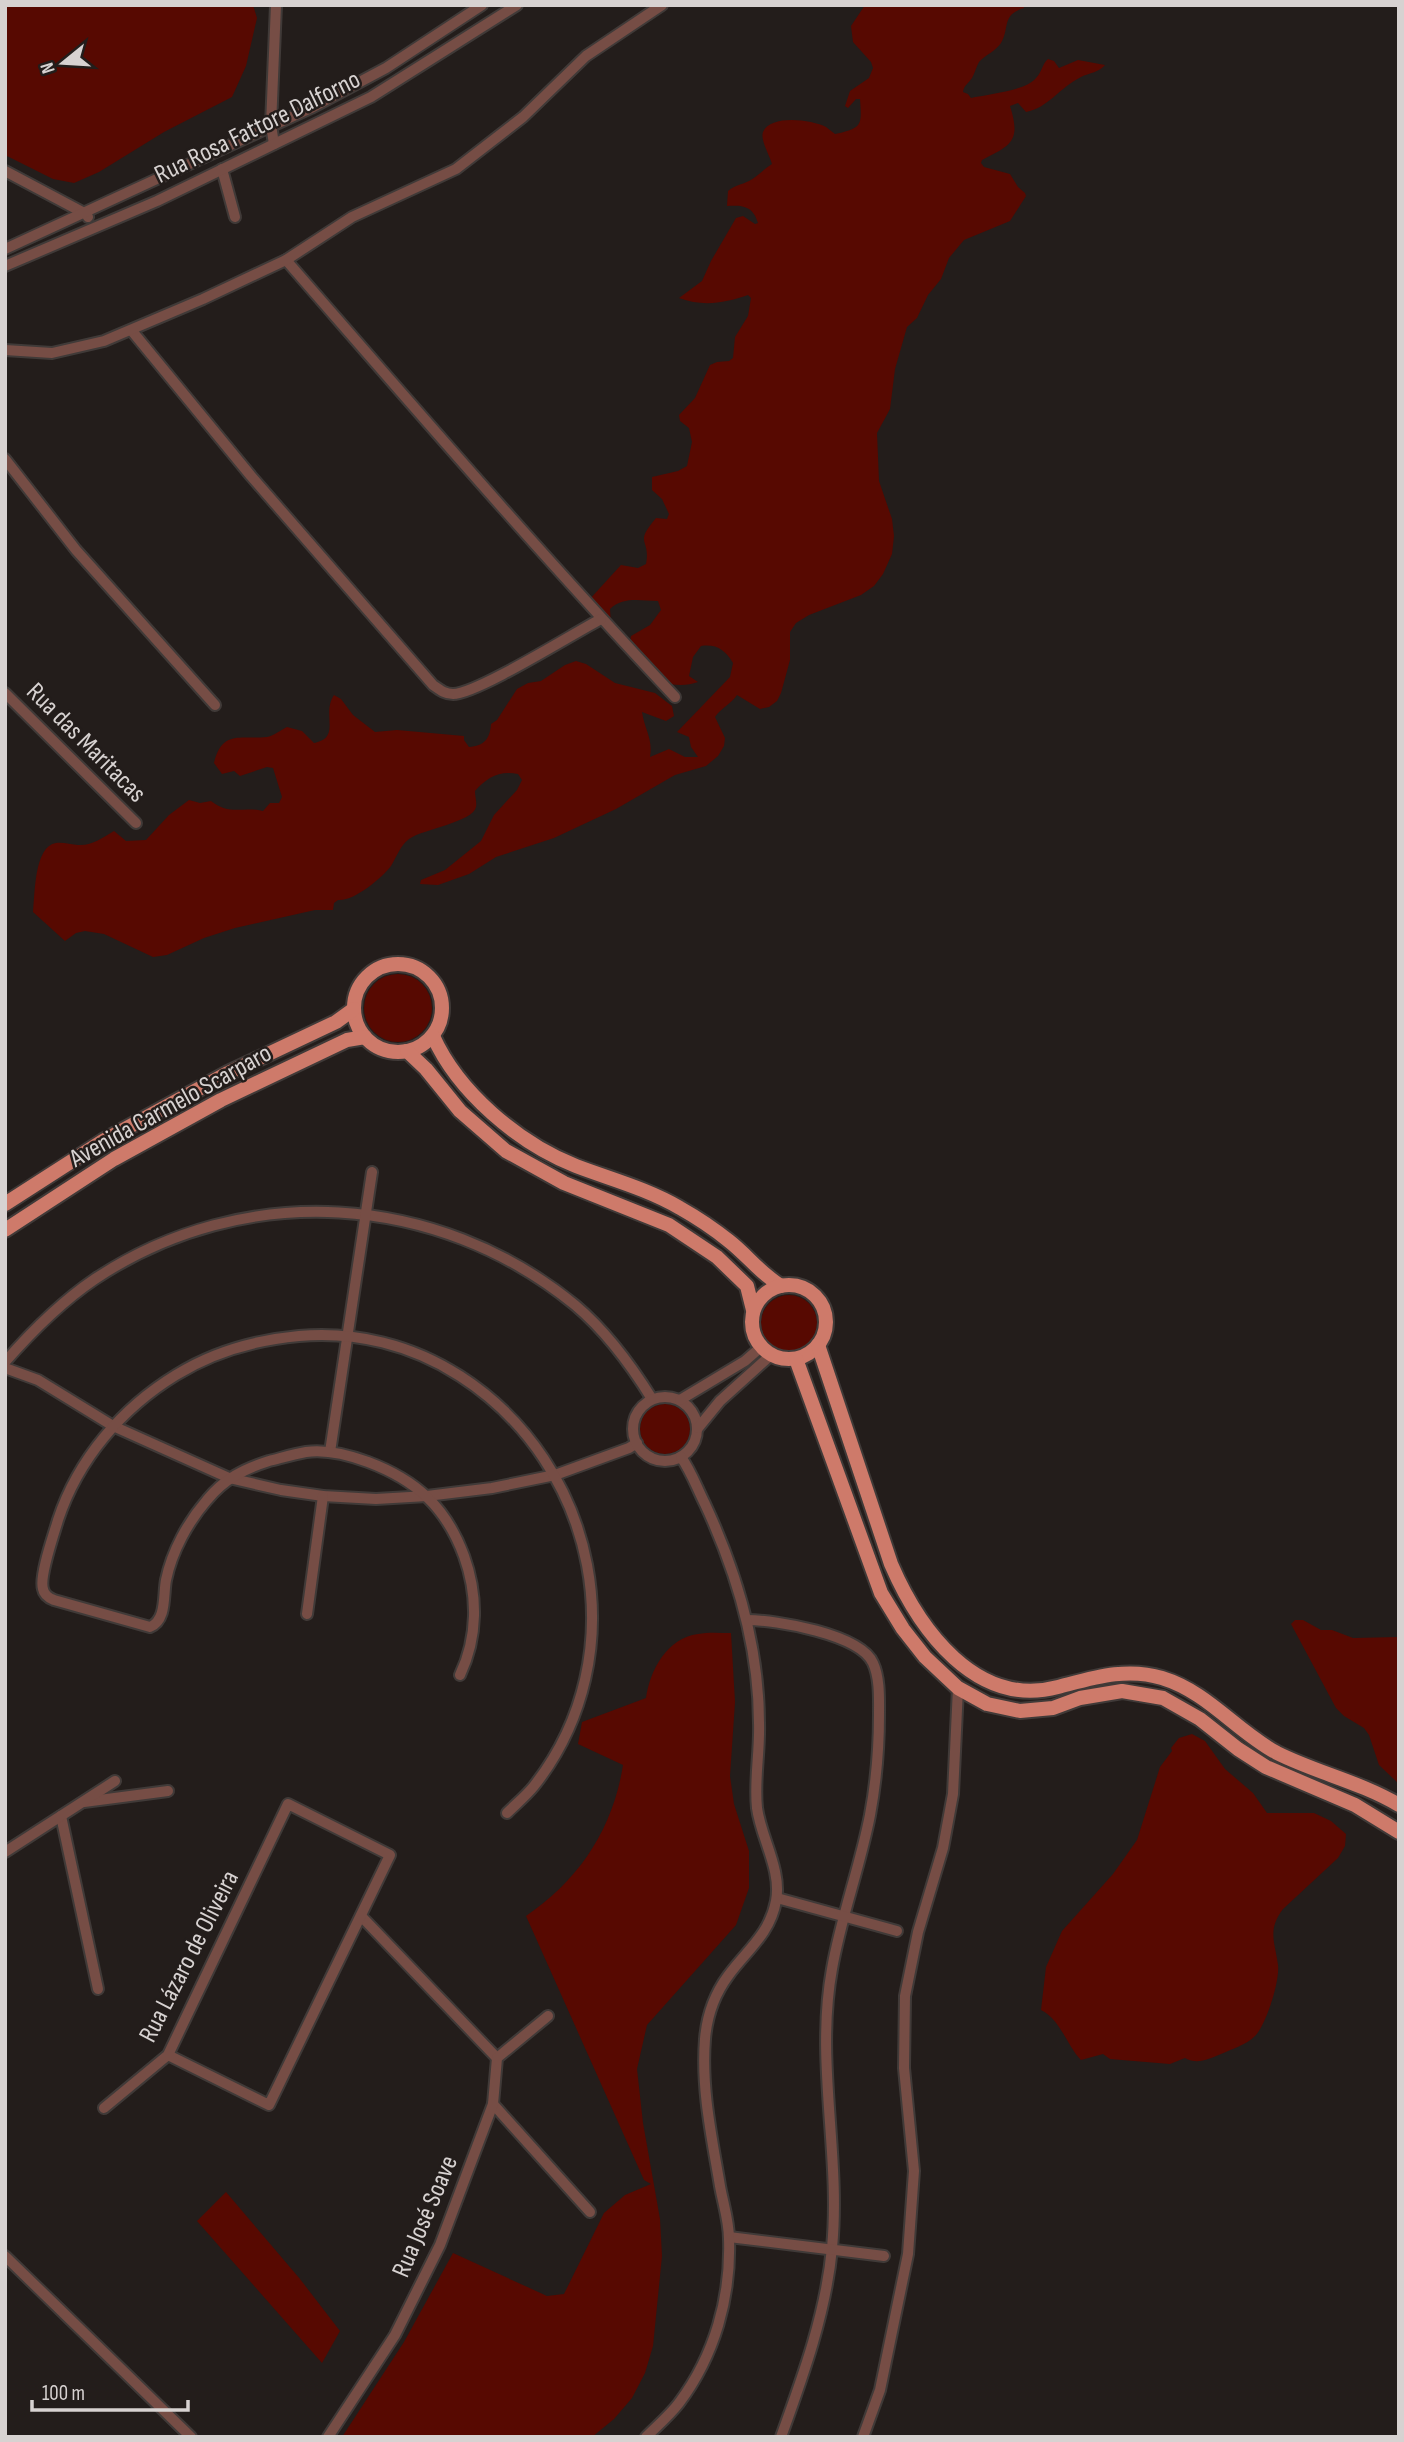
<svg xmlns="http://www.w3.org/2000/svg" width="1404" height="2442" font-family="'Sofia Sans Condensed',sans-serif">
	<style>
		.green { fill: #570901 }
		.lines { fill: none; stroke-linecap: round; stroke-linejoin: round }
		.minor-casing { stroke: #403a38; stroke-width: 14 }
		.major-casing { stroke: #403a38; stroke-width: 18 }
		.minor { stroke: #764d45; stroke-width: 10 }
		.major { stroke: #ce7a6a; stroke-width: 14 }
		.labels { text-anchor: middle; stroke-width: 5; stroke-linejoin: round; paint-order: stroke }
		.street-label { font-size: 26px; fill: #d7d2d1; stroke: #231d1b }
	</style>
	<rect width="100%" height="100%" fill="#231d1b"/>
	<g class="green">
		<polygon points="5,5 253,5 257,18 246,66 232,97 164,132 99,172 74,183 53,179 5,155"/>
		<path d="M865 5H1024V8C1001 15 1010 28 1001 43 996 51 985 55 979 62 976 67 975 73 972 78 968 84 964 85 963 92L968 94 971 98C987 94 1026 91 1036 78 1042 72 1042 64 1048 59L1054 61 1059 68 1078 60 1105 65C1100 72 1089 73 1081 77 1059 88 1048 108 1026 112L1018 103 1010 106C1021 141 1012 145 982 160L981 163 984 167 1010 174 1018 187 1025 193 1026 196 1010 221 964 240 949 258 941 279 928 295 917 318 907 327 895 369 890 409 877 433 879 481 892 519 894 536 892 554 883 574 874 586 861 595 809 615 796 623 790 632V660L781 693 777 701 769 707 760 709 737 695C731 704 721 708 715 717L725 738 724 746 718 756 706 766 675 775 616 809 554 838 496 857 469 874 438 885 420 884 421 880 445 870 481 841 494 815 517 790 522 780 518 774C500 770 487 777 475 791 475 796 477 803 476 807 473 822 423 829 409 839 400 846 397 856 391 866 382 878 353 902 338 900L334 903 333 910H315L235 928 204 938 167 955 153 957 104 934 85 931 76 933 65 941 33 912C35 895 34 846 56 843 63 842 72 845 78 845 92 846 102 838 114 831L126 841 146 840 169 815 189 800 200 803 211 801C230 816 242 806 263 811L270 803H279L282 797 273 768 267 767 240 776 234 771 222 774 214 763C222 729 241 740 267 737 273 736 281 730 287 727L302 731 314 743C342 738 321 714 334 695L341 699 353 715 375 732 397 730 464 736V740L469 747C484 746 490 739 491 724L497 720 517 689 528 683 541 681 565 665 576 661 586 664 615 683 655 693 672 706 674 716 666 721 642 712C645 731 653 738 650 757L669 749 685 757H698L691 747 689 737 677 732 730 677 733 663C725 650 717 644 701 646L693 657 689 676 698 682C668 693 623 672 631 636L650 625 661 610 658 601C642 601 623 596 610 609L611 623 588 601 621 565 638 568 646 564C651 538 633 545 656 518L667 519 669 514 662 499 652 490V477L678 471 687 466 692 442 689 428 680 421 679 415 695 398 710 365 717 362 729 361 733 358 735 337 748 316 751 298 748 295C725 303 703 307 679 298L702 281 711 261 736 218 743 216 755 224 758 223C753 206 743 205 727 206L728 191C735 185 741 185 749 181 757 177 764 169 772 164 770 156 760 140 763 132 771 114 812 120 826 127 829 129 832 132 835 134 862 128 862 126 860 99H856L848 108 845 106 850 91 869 78 873 68 871 62 853 42 851 26Z"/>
		<circle cx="398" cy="1008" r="34"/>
		<circle cx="789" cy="1323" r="28"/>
		<circle cx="665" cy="1429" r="25"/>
		<polygon points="1295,1620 1303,1620 1321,1630 1332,1630 1353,1638 1399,1637 1399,1784 1379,1765 1369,1735 1364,1728 1344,1716 1336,1708 1291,1624"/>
		<path d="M731 1633 735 1702 730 1776 734 1804 749 1851V1888L736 1925 647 2025 637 2069 643 2123 660 2219 662 2256 653 2346 645 2373 632 2398 614 2419 592 2437H342L404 2342 453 2253 547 2296 564 2294 604 2213 625 2195 651 2184 644 2180 526 1916C579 1880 613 1829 623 1765L578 1744 582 1722 646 1698C650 1670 667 1638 698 1634 708 1632 720 1633 731 1633Z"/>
		<path d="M1192 1734 1205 1741 1225 1769 1253 1793 1267 1813H1314L1331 1821 1346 1834 1345 1846 1338 1858 1283 1909C1267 1930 1275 1942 1278 1965 1280 1981 1266 2025 1255 2036 1246 2045 1232 2049 1221 2054 1209 2059 1197 2065 1185 2058L1170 2064 1110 2059 1103 2054 1081 2060C1067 2046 1061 2020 1041 2010L1046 1967 1062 1931 1113 1874 1137 1840 1160 1767 1172 1751 1171 1748 1179 1738Z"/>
		<polygon points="226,2192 300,2279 340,2331 322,2363 197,2221"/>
	</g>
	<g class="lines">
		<g class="minor-casing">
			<g id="minor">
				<polyline points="274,144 271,125 276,5"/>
				<polyline points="222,169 235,217"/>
				<polyline points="5,171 86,214 88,217"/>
				<polyline points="5,249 311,108 386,68 482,5"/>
				<path d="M286 260C414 407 541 555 675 697"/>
				<polyline points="5,266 157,201 371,97 517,5"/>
				<path d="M132 331 251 476 433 685C440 690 445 694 453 694 477 694 574 633 601 619"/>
				<polyline points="5,350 52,353 104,341 203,299 286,260 352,217 456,169 523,117 586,56 662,5"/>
				<polyline points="5,459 76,550 215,705"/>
				<polyline points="5,693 136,823"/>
				<path d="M5 1362C32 1331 61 1302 95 1279 244 1180 437 1192 575 1305 606 1331 631 1365 652 1399"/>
				<polyline points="5,1368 38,1380 113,1426 229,1478 281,1490 323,1496 376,1499 427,1496 492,1488 555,1475 629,1448 637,1443"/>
				<circle cx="665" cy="1429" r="32"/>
				<polyline points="680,1400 745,1361 761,1347"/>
				<polyline points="698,1428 720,1401 771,1355"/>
				<polyline points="330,1452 372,1172"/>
				<polyline points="307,1614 323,1496"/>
				<path d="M747 1620C776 1620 860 1634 873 1663 880 1678 879 1699 879 1715 879 1748 876 1783 870 1815 860 1867 841 1917 832 1969 815 2062 841 2155 832 2248 826 2313 803 2376 781 2437"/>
				<path d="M460 1675C478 1637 478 1595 464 1556 446 1507 416 1480 368 1462 349 1455 327 1449 306 1452 294 1454 281 1458 269 1461 244 1469 224 1479 207 1500 188 1522 172 1551 166 1580 163 1595 167 1620 150 1627L54 1600C49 1598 44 1595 43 1589 39 1576 54 1534 58 1520 78 1459 122 1408 176 1375 213 1352 256 1340 299 1336 356 1331 412 1345 460 1376 597 1464 637 1655 534 1786 526 1796 516 1804 507 1813"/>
				<polyline points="84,1802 168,1791"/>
				<polyline points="61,1816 98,1989"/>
				<polyline points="5,1852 115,1781"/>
				<polyline points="777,1898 897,1931"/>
				<polyline points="361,1916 497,2058"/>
				<polyline points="493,2104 590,2212"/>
				<polyline points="104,2108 168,2055 288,1804 390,1855 269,2105 168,2055"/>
				<polyline points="729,2237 884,2256"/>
				<polyline points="5,2256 191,2437"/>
				<polyline points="328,2437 395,2335 440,2245 493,2104 497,2058 548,2016"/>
				<path d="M646 2437C657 2426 670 2415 679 2403 715 2355 731 2297 729 2239 729 2221 723 2203 720 2186 712 2138 701 2089 705 2039 707 2015 714 1995 728 1976 746 1951 770 1934 776 1901 782 1870 761 1838 757 1808 754 1780 760 1752 759 1723 759 1647 737 1573 705 1504 697 1488 691 1471 681 1457"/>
				<polyline points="863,2437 880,2390 908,2254 914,2171 904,2068 905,1996 918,1932 943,1848 953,1794 958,1688"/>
			</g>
		</g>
		<g class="major-casing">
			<g id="major">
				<circle cx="398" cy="1008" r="44"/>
				<path d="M433 1036C458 1092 518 1143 576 1166 610 1179 648 1189 680 1208 696 1217 714 1229 729 1241 747 1255 761 1274 781 1286"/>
				<polyline points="407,1051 426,1069 460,1111 506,1151 564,1183 669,1225 717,1257 747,1286 753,1310"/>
				<polyline points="5,1204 103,1141 228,1073 336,1022 354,1009"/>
				<polyline points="5,1230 114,1159 221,1100 347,1040 365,1037"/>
				<circle cx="789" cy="1322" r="37"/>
				<path d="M818 1345 891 1564C919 1629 976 1709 1058 1687 1093 1678 1126 1667 1162 1678 1208 1692 1236 1731 1277 1753 1317 1773 1360 1782 1399 1805"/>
				<polyline points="796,1359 881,1593 903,1629 925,1657 958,1688 987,1704 1020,1711 1053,1708 1080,1698 1122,1691 1163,1698 1200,1719 1238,1749 1266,1767 1355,1805 1399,1832"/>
			</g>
		</g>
		<use href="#minor" class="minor"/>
		<use href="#major" class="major"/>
	</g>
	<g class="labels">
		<g class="street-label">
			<text transform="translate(257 126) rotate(-26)" y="9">Rua Rosa Fattore Dalforno</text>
			<text transform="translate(87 742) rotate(45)" y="9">Rua das Maritacas</text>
			<text transform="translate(170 1105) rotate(-29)" y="9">Avenida Carmelo Scarparo</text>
			<text transform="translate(188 1956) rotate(-63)" y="9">Rua Lázaro de Oliveira</text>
			<text transform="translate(424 2216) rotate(-67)" y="9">Rua José Soave</text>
		</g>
	</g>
	<rect width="1404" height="2442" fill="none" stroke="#d7d2d1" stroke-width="14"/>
	<g transform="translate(63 63) rotate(252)" stroke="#231d1b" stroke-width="5" paint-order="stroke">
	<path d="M0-5L12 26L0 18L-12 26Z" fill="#d7d2d1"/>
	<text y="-10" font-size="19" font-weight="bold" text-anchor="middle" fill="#d7d2d1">N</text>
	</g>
	<path d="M32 2400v10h156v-10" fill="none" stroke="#d7d2d1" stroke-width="3.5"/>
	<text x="42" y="2400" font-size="21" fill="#d7d2d1" stroke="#231d1b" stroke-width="5" paint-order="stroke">100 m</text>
</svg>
